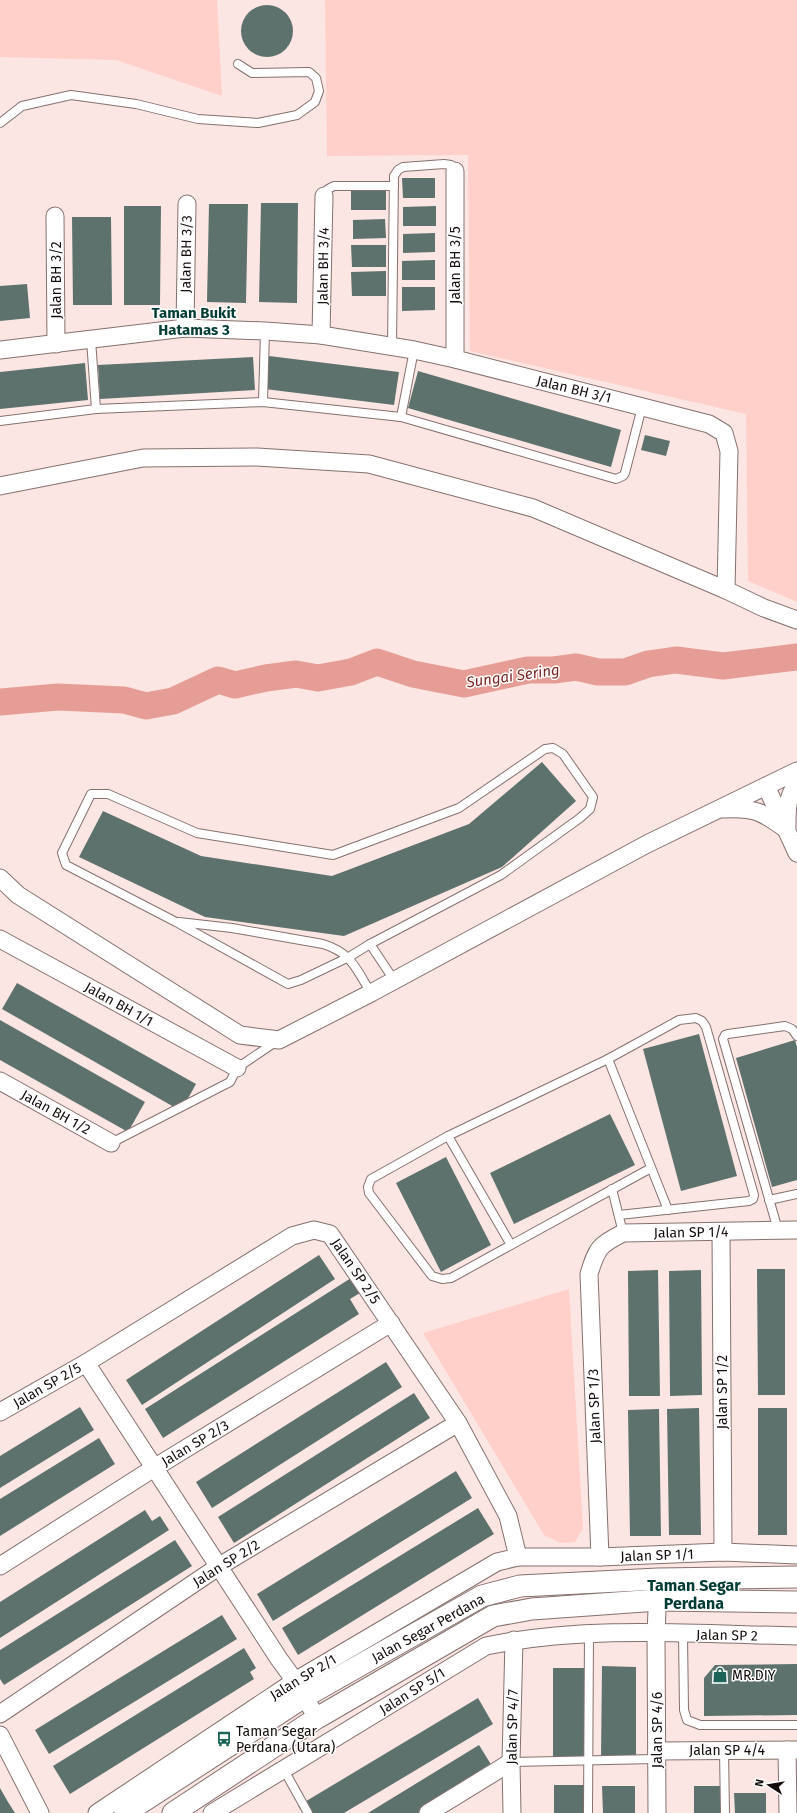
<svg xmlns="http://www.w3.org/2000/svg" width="797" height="1813" font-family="'Fira Sans',sans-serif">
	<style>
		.green { fill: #ffd0ca }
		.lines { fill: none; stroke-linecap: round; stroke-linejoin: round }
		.river { stroke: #e69d95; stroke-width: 27 }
		.building { fill: #5d726d }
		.service-casing { stroke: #84716e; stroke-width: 10 }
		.minor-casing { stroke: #84716e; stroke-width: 19 }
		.tertiary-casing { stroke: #84716e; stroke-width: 23 }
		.service { stroke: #fff; stroke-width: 8 }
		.minor { stroke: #fff; stroke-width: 17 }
		.tertiary { stroke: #fff; stroke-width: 21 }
		.labels { text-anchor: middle; stroke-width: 3; stroke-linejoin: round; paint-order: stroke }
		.street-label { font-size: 14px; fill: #120b0a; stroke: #fff }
		.poi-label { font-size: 14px; fill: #120b0a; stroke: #fff; text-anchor: start }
		.neighbourhood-label { font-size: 15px; font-weight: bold; fill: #003c33; stroke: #fff }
		.water-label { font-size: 15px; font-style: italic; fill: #7b2623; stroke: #fff }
		.quarter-label { font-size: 16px; font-weight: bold; fill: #003c33; stroke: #fff }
	</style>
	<rect width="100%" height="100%" fill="#fce6e3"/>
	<g class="green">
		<polygon points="0,0 217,0 222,96 116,60 0,57"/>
		<polygon points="325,0 797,0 797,602 748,581 746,414 470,351 468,155 327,156"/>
		<polygon points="569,1289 583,1528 575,1542 560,1543 544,1535 423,1333"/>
	</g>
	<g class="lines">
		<polyline class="river" points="0,702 58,697 124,700 146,706 173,701 218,680 235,685 266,678 296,674 318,678 351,672 377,662 413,674 464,684 528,670 554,670 576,667 598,672 625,672 648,664 676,660 723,666 797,657"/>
	</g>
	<g class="building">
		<circle cx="267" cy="31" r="26"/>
		<polygon points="402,178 435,178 435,198 403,198"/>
		<polygon points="386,189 386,210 351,210 351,190"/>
		<polygon points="261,203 298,203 297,303 259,302"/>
		<polygon points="209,204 248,204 246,303 207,302"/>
		<polygon points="124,206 161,206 160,305 124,305"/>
		<polygon points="436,206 436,226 403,226 403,207"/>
		<polygon points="72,217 111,217 112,305 73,305"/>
		<polygon points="385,219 386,238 353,239 353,220"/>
		<polygon points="435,233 435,252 403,253 403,234"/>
		<polygon points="351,245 386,245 386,267 352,267"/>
		<polygon points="435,260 435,280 402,280 402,261"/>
		<polygon points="386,271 386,296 352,296 351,272"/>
		<polygon points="27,284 30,318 0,321 0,286"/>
		<polygon points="402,287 435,287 435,310 402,311"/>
		<polygon points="269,356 399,372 394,405 265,389"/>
		<polygon points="253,357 255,390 100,399 98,365"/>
		<polygon points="85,363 88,400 0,409 0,372"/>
		<polygon points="418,371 621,430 611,467 408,408"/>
		<polygon points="645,435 670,441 666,456 641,450"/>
		<polygon points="542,762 576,801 502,867 344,936 205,917 79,857 103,811 201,856 332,876 469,824"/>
		<polygon points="17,983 196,1084 181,1111 2,1009"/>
		<polygon points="0,1020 145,1102 128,1132 0,1060"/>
		<polygon points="699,1034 737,1176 681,1191 643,1049"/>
		<polygon points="795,1040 797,1047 797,1180 772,1187 736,1058"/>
		<polygon points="610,1114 635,1165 514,1224 490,1173"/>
		<polygon points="446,1157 491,1245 441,1272 396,1183"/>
		<polygon points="319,1255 335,1279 142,1405 126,1380"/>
		<polygon points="757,1269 785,1269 785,1395 758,1395"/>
		<polygon points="658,1270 660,1396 629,1396 628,1271"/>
		<polygon points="701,1270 702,1395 670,1396 669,1271"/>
		<polygon points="351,1278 360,1293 350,1299 359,1314 163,1438 145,1409"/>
		<polygon points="386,1362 402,1387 212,1508 196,1482"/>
		<polygon points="414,1393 430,1418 234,1543 218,1517"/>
		<polygon points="80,1407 94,1430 0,1488 0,1456"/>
		<polygon points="699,1408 701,1535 669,1535 667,1409"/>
		<rect x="758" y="1408" width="29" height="127"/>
		<polygon points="659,1409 661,1536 630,1536 628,1410"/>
		<polygon points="99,1438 115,1464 0,1536 0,1499"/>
		<polygon points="456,1471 472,1498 273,1621 257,1594"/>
		<polygon points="478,1508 494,1534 298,1655 282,1628"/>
		<polygon points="145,1510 152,1521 160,1516 169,1530 0,1638 0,1602"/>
		<polygon points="175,1540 192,1566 4,1685 0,1679 0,1650"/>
		<polygon points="222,1615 237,1639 49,1754 35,1730"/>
		<polygon points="244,1648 256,1668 250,1672 254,1679 70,1794 53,1766"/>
		<polygon points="797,1664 797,1715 704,1716 704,1678 715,1665"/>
		<polygon points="602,1666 636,1667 636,1759 601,1759"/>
		<rect x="553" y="1668" width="34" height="91"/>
		<polygon points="478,1698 493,1724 344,1813 303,1813 298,1806"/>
		<polygon points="479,1745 495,1771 426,1813 368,1813"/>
		<rect x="554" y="1785" width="32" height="28"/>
		<polygon points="602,1786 635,1786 635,1813 603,1813"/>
		<polygon points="694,1786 722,1786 723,1813 694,1813"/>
		<polygon points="0,1788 8,1802 15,1813 0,1813"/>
		<polygon points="734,1793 766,1793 766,1813 735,1813"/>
	</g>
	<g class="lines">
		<g class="service-casing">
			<g id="service">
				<polyline points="0,123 22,106 71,95 136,104 198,119 258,123 297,115 315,102 319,91 316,78 309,72 252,73 238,64"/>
				<polyline points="324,196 328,189 334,186 394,186"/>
				<polyline points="91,340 96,409"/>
				<polyline points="392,346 394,176 398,170 403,167 444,164 451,165 455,171"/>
				<polyline points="263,402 265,331"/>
				<polyline points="401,417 414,350"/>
				<polyline points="0,421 96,409 263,402 401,417 616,479 623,476 625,473 642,407"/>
				<polygon points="553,748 563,754 593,797 590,809 580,818 501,875 370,944 349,957 301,980 288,984 176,922 66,865 62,853 91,794 108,794 197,833 333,855 459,808 545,749"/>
				<path d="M179 922 232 928 323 944C352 953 356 969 371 993"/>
				<polyline points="370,944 394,980"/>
				<polyline points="608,1059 668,1210"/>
				<polyline points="448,1136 511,1245"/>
				<polyline points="111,1143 230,1082 237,1068 277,1041"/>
				<polyline points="612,1189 623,1233"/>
				<polyline points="769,1200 797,1194"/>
				<polyline points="619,1215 749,1201 753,1199 754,1195 706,1027 702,1021 696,1018 679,1020 608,1059 448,1136 371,1179 368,1187 369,1193 432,1276 442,1279 451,1278 651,1168"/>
				<polyline points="778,1230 723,1039 725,1035 728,1034 785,1026 792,1029 797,1036"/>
				<polyline points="683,1634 684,1710 687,1720 700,1725 797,1725"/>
				<polyline points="724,1750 725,1813"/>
				<polyline points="511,1762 656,1759"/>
				<polyline points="284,1770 308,1813"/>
				<polyline points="588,1813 589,1633"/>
			</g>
		</g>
		<g class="minor-casing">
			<g id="minor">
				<polyline points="455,171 455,359"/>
				<polyline points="55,216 56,344"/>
				<polyline points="185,328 187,204"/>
				<polyline points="321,335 324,196"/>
				<polyline points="0,350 185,328 265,331 321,335 414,350 455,359 709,424 724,433 729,451 726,590"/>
				<polyline points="0,486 143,458 257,457 369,464 533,508 726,590 764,608 797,620"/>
				<polyline points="766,786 797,853"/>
				<path d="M723 809C754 807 763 812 787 830"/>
				<path d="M787 826C787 808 787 798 797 783"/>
				<polyline points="0,878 18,895 240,1035 279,1040 371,993 647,844 797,771"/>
				<polyline points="0,939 237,1068"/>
				<polyline points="0,1081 111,1143"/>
				<polyline points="721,1232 723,1552"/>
				<polyline points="86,1363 279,1659 295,1681 317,1718"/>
				<polyline points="0,1412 86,1363 292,1236 314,1230 330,1234 458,1423 508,1516 518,1557"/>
				<path d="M600 1557 589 1274C597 1248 599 1245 623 1233L797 1230"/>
				<polyline points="0,1566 154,1468 391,1323"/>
				<polyline points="0,1714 218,1567 458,1423"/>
				<polyline points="0,1735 40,1813"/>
				<polyline points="787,1750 788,1813"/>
				<polyline points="657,1751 797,1750"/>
				<polyline points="97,1813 295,1681 497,1562 518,1557 600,1557 723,1552 797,1555"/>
				<path d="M212 1813 486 1646C588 1625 694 1634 797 1636"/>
				<polyline points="428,1813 511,1762"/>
				<polyline points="512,1813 511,1762 514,1640"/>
				<polyline points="657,1813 656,1633 658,1587"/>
			</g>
		</g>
		<g class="tertiary-casing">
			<g id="tertiary">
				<polyline points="125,1813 304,1697 482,1596 520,1586 658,1579 797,1577"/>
				<polyline points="173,1813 317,1718 493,1616 532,1609 658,1600 797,1602"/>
			</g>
		</g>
		<use href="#service" class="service"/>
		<use href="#minor" class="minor"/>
		<use href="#tertiary" class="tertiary"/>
	</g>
	<defs>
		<g id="shop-bare" transform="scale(1.2)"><path d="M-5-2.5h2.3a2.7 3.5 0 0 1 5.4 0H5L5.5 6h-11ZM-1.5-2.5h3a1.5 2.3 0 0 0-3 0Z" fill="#1d6458" stroke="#fff" stroke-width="2.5" paint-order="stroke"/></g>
		<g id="bus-bare" transform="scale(1.2)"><path d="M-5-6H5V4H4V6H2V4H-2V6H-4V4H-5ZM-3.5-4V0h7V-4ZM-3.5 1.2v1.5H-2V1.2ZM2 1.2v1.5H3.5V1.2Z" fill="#1d6458" stroke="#fff" stroke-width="2.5" paint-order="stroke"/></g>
	</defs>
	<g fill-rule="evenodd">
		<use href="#shop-bare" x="720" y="1675"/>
		<use href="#bus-bare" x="224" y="1739"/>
	</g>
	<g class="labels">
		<g class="street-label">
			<text transform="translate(186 254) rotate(-89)" y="5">Jalan BH 3/3</text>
			<text transform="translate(455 265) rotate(-90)" y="5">Jalan BH 3/5</text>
			<text transform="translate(323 266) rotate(-89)" y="5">Jalan BH 3/4</text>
			<text transform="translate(56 280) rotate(-90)" y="5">Jalan BH 3/2</text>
			<text transform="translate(574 389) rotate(14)" y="5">Jalan BH 3/1</text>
			<text transform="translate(119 1004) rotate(29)" y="5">Jalan BH 1/1</text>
			<text transform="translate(56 1112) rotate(29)" y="5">Jalan BH 1/2</text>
			<text transform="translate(691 1232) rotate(-1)" y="5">Jalan SP 1/4</text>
			<text transform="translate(356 1271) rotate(56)" y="5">Jalan SP 2/5</text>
			<text transform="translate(47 1385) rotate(-30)" y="5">Jalan SP 2/5</text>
			<text transform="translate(722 1392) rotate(-90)" y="5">Jalan SP 1/2</text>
			<text transform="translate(594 1406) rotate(-92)" y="5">Jalan SP 1/3</text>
			<text transform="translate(195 1443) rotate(-31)" y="5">Jalan SP 2/3</text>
			<text transform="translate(657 1555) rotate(-2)" y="5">Jalan SP 1/1</text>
			<text transform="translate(226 1563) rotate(-32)" y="5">Jalan SP 2/2</text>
			<text transform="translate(428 1628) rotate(-29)" y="5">Jalan Segar Perdana</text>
			<text transform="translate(727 1635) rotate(1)" y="5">Jalan SP 2</text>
			<text transform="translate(303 1677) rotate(-31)" y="5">Jalan SP 2/1</text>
			<text transform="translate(412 1691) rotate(-32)" y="5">Jalan SP 5/1</text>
			<text transform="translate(512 1727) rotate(-89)" y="5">Jalan SP 4/7</text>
			<text transform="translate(657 1730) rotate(-90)" y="5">Jalan SP 4/6</text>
			<text x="727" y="1755">Jalan SP 4/4</text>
		</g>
		<g class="poi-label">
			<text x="732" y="1680">MR.DIY</text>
			<text x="236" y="1736">Taman Segar<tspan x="236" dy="16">Perdana (Utara)</tspan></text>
		</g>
		<g class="neighbourhood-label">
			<text x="194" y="318">Taman Bukit<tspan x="194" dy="17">Hatamas 3</tspan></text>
		</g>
		<g class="water-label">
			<text transform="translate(513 676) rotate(-8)" y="5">Sungai Sering</text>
		</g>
		<g class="quarter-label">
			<text x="694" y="1591">Taman Segar<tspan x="694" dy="18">Perdana</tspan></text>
		</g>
	</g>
	<g transform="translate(769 1785) rotate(282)" stroke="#ffffff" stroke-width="3" paint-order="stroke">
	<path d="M0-3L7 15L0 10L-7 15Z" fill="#120b0a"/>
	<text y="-6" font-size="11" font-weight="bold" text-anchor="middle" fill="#120b0a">N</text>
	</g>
</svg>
